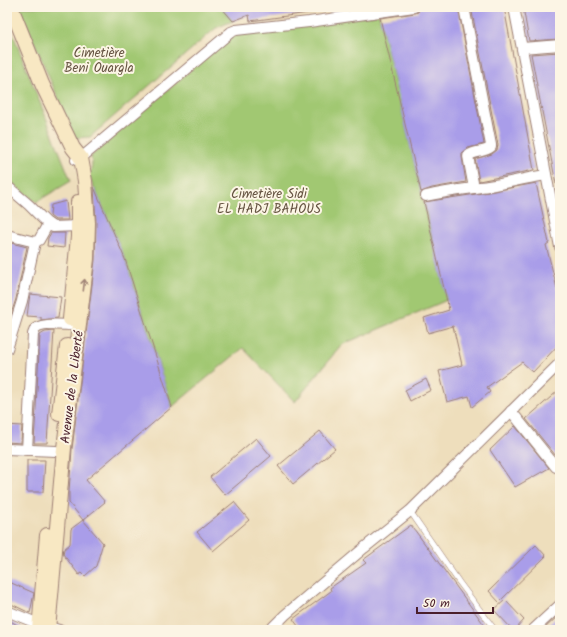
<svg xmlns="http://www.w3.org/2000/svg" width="567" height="637" font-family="Kalam,sans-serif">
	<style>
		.green { fill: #a1c872; stroke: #76744e }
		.building { fill: #a99de9 }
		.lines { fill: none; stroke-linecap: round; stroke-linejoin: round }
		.lane-casing { stroke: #9c7e74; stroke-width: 6 }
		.street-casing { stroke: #9c7e74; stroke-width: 12 }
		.secondary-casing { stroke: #9c7e74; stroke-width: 16 }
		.lane { stroke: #fff; stroke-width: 5 }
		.street { stroke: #fff; stroke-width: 10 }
		.secondary { stroke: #f8e8c3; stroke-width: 14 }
		.oneway { stroke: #a18477 }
		.labels { text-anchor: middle; stroke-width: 4; stroke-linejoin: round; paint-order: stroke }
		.park-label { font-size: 13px; fill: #645240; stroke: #fcf5e5 }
		.street-label { font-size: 13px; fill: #4a1f2b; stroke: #fcf5e5 }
	</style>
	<rect width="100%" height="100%" fill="#fcf5e5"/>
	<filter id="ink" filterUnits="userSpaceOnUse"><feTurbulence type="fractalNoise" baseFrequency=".025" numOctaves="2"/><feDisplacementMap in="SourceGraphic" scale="8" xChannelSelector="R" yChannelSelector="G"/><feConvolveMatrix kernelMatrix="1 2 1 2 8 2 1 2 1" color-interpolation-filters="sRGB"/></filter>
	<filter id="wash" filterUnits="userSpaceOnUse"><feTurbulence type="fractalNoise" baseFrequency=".012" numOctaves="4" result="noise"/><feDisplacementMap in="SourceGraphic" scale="16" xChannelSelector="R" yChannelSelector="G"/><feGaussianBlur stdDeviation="0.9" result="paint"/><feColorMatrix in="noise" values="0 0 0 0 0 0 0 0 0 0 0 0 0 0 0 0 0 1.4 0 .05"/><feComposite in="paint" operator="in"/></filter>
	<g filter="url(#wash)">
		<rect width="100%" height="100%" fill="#eedebc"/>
		<g class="green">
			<polygon points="19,7 221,7 233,21 216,28 90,137 75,138"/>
			<polygon points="379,14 447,300 341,345 295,402 243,348 172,407 125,259 89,176 92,165 91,156 230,36"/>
			<polygon points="7,19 71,181 36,202 7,179"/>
		</g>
		<g id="blocks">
			<g class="building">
				<polygon points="221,7 315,7 316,12 250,21 249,15 233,21"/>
				<polygon points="427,7 458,7 484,144 468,148 462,153 462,157 466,182 432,188 421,192 380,18 415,13 418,12 420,8"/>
				<polygon points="471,7 504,7 534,170 479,181 475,159 492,154 497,150 498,145"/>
				<polygon points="523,7 560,7 560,39 529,41"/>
				<polygon points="560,52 560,184 556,184 531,54"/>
				<polygon points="536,183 549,243 546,245 560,300 560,343 533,372 522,362 487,387 490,392 472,407 469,396 447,402 439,371 462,365 453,326 428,333 424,318 449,310 424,202 489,192"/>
				<polygon points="94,187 125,259 172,407 86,480 105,502 83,520 69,503 69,492 72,449 95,260 96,223"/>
				<polygon points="66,201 68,220 55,220 50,216 51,205"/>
				<polygon points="51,233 65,233 64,248 47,246 48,238"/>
				<polygon points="7,242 27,247 16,299 8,323 7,323"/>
				<polygon points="30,294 61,297 58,318 41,320 41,317 27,316"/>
				<polygon points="54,331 47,443 34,443 40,335 45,332"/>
				<polygon points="426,379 431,390 410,401 405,390"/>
				<polygon points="560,389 560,461 526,419"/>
				<polygon points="7,425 22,426 21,443 7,442"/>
				<polygon points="515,426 549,468 515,487 490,450"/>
				<polygon points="320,431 335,449 293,484 278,466"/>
				<polygon points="256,438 271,456 225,495 210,477"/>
				<polygon points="27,460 45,460 43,492 27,492"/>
				<polygon points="234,502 249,520 213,551 197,532"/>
				<polygon points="83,520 103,543 96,566 85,576 82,573 79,575 63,554 64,549 70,544 71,529"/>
				<polygon points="411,525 488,630 301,630 293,619 331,591 330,588 366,563 363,560"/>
				<polygon points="536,545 546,556 499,602 489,591"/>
				<polygon points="7,581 34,593 30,613 7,602"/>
				<polygon points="505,600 524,620 515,630 513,630 494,610"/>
				<polygon points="560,614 560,630 543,630"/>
				<polygon points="7,619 26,630 7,630"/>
			</g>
		</g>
	</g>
	<g filter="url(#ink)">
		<use href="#blocks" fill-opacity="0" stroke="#9c7e74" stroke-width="1"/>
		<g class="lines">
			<g class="lane-casing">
				<polyline id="lane" points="410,511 459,582 495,630"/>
			</g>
			<g class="street-casing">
				<g id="street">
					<path d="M464 7 491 145V147C484 153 475 150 468 156L474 188"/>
					<polyline points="514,7 560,247"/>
					<polyline points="522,48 560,45"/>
					<polyline points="76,160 81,158 231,32 236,30 309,22 414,7"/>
					<polyline points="7,186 29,205 46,222 53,227 78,226"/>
					<path d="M426 196C447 191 467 189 488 186 507 183 526 178 546 175"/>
					<polyline points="7,235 35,242 39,240 48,224"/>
					<polyline points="7,349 22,301 35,242"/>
					<polyline points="511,411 556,467 560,468"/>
					<polyline points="7,449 56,451"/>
					<path d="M27 450 33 334 35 329C44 322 68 325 79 326"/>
					<polyline points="7,611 39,624 59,630"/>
					<polyline points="270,630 285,615 364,548 410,511 560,363"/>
					<polyline points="533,630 560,605"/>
				</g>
			</g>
			<g class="secondary-casing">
				<g id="secondary">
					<polyline points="11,7 42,84 73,148 81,158 85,181 88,223 87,259 64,448 48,630"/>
					<polyline points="70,319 78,237 78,202"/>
					<polyline points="59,414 67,346"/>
					<polyline points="39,630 47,535"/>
				</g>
			</g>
			<use href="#lane" class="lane"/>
			<use href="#street" class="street"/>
			<use href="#secondary" class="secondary"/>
		</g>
		<defs><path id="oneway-shaft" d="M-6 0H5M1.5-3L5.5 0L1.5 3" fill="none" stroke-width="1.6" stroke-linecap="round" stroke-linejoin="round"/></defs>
		<use class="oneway" href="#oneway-shaft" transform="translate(84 285) rotate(-83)"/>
	</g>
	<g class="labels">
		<g class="park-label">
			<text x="99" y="57">Cimetière<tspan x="99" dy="15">Beni Ouargla</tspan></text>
			<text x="269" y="198">Cimetière Sidi<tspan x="269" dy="15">EL HADJ BAHOUS</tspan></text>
		</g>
		<g class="street-label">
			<text transform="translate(71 387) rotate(-83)" y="5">Avenue de la Liberté</text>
		</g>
	</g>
	<rect width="567" height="637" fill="none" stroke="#fcf5e5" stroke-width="24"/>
	<path d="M417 607v6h76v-6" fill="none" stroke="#4a1f2b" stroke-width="2"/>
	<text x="423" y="607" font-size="12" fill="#4a1f2b" stroke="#fcf5e5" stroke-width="3" paint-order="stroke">50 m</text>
</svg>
